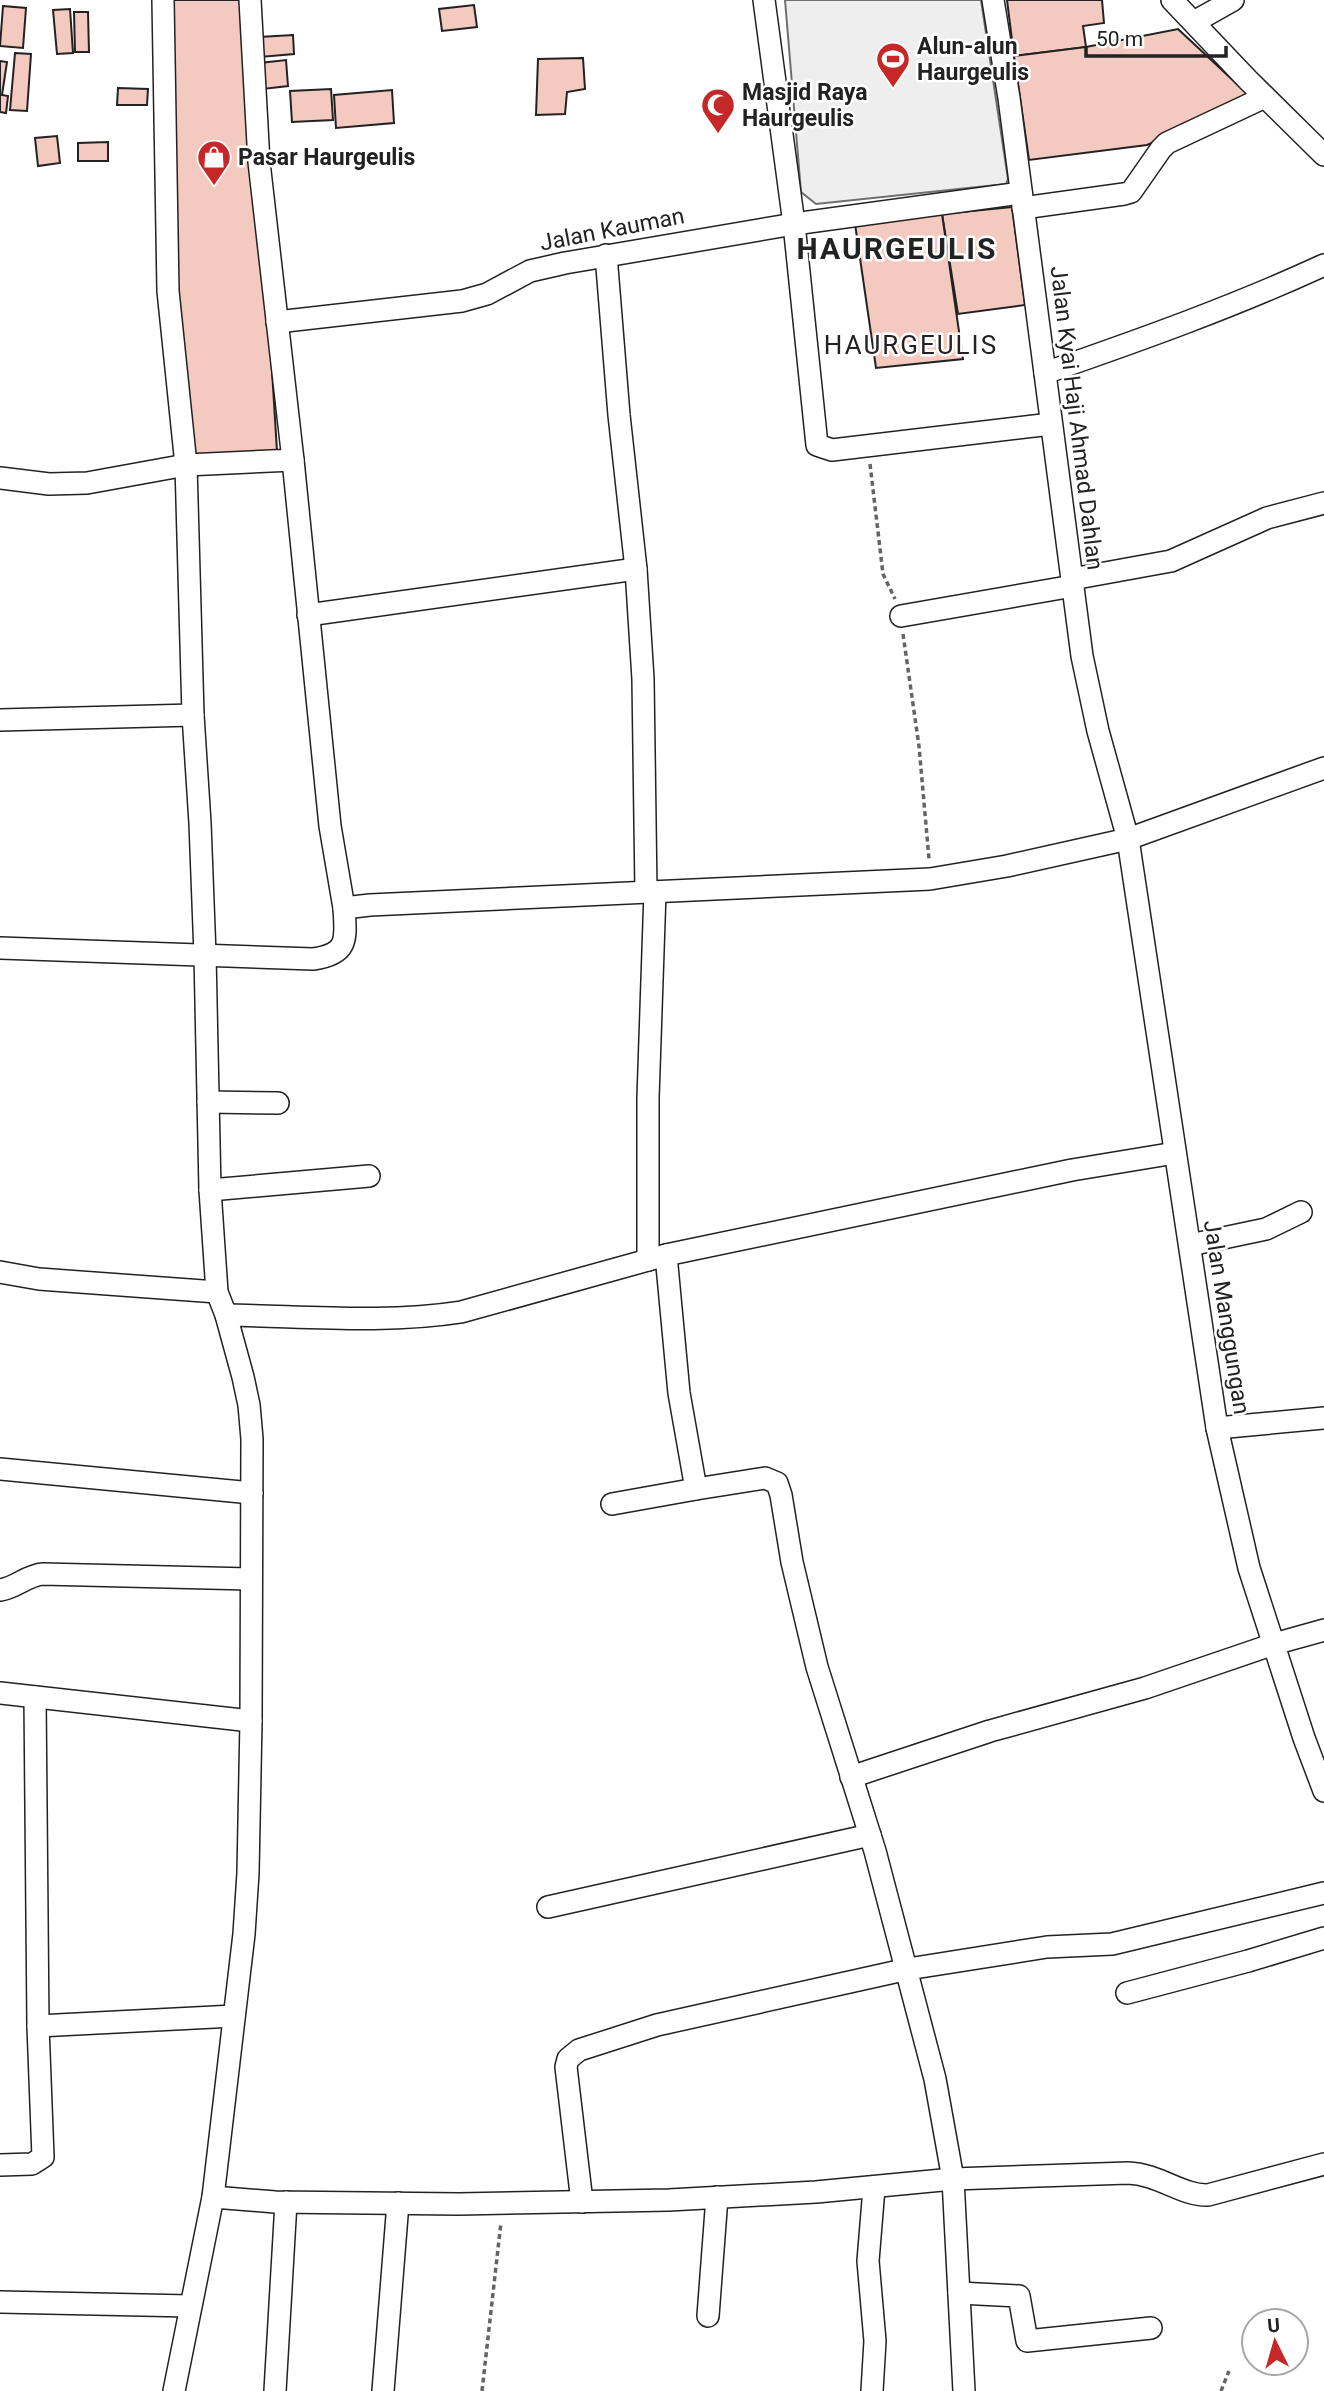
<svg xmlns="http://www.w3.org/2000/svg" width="1324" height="2391" font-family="Roboto,sans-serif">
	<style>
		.green { fill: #eee; stroke: #6f6f6f; stroke-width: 2 }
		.building { fill: #f3c9c0; stroke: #222; stroke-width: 2 }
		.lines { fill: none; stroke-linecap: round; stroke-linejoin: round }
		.minor-casing { stroke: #222; stroke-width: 24 }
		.path { stroke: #646464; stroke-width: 3.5; stroke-dasharray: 5 3.5; stroke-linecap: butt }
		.minor { stroke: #fff; stroke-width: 21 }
		.labels { text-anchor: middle; stroke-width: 5; stroke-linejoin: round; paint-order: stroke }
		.poi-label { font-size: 23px; font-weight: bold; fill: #222; stroke: #fff; text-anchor: start }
		.street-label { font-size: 23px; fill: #222; stroke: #fff }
		.quarter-label { font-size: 26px; letter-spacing: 2px; fill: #222; stroke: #fff }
		.district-label { font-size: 30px; font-weight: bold; letter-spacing: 2px; fill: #222; stroke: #fff }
	</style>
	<rect width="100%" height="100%" fill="#fff"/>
	<polygon class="green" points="785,0 981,0 1008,179 1006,184 816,204 801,192"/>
	<g class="building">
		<polygon points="164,0 244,0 264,241 277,451 187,457 170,248"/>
		<polygon points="1007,0 1102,0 1104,23 1083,26 1086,47 1014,56"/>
		<polygon points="474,5 477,27 442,31 439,9"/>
		<polygon points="3,6 26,8 23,48 0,46"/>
		<polygon points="70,9 73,53 57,54 53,10"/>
		<polygon points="74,12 88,12 89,52 75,52"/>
		<polygon points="1178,29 1253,99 1147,145 1029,160 1014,56 1086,47"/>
		<polygon points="293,35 294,54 260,57 259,37"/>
		<polygon points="15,53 31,54 27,111 10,110"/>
		<polygon points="583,58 585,89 567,92 565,114 536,115 538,59"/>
		<polygon points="286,60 288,86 263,89 260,63"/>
		<polygon points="0,61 7,62 2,95 8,96 6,113 0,112"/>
		<polygon points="118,88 148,89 147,105 117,105"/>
		<polygon points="331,89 333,120 292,122 290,91"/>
		<polygon points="392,90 394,123 336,128 334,95"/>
		<polygon points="57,136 60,163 38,166 35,138"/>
		<polygon points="108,142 108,161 78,161 78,143"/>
		<polygon points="1012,207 1025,305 958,314 942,214"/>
		<polygon points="942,214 963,359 876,368 855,224"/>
	</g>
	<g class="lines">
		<g class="minor-casing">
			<g id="minor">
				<polyline points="163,0 168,291 186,465 293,460 259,162 250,0"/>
				<polyline points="764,0 794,224 817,445 832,450 1051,424"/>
				<polyline points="993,0 1009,98 1082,656 1098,731 1128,839 1217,1428 1249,1568 1304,1738 1324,1791"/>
				<polyline points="1172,0 1248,80 1324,155"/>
				<polyline points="1194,22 1233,0"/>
				<polyline points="1023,208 1124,194 1131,192 1161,149 1167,143 1265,97"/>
				<polyline points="606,255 619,415 636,569 643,679 646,892"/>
				<polyline points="277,322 462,301 487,294 530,271 565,263 794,224 1021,193"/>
				<path d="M1045 373C1140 340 1233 307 1324 265"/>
				<polyline points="293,460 330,826 344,908"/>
				<polyline points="0,478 49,484 87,483 186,465 193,715 200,823 205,955 210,1190 217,1292 226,1315 243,1377 249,1405 252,1439 251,1721 248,1873 244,1934 213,2197 174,2391"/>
				<polyline points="1072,579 1171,561 1267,518 1324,503"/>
				<polyline points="308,615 636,569"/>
				<polyline points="901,616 1073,586"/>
				<polyline points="0,720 193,715"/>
				<path d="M0 948 313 959C349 954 346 939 344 908L370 905 930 879 1007 866 1128 839 1324 768"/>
				<polyline points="208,1102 278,1103"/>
				<polyline points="210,1190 369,1176"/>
				<polyline points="1190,1245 1266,1229 1301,1212"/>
				<polyline points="666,1255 679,1393 696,1489 765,1478 777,1483 781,1495 792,1562 817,1667 875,1851 935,2079 953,2179 964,2391"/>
				<polyline points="648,1260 648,1098 655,892"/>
				<polyline points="0,1272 39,1279 217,1292"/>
				<path d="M226 1315C303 1316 384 1324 461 1312L666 1255 1072 1170 1175 1153"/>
				<polyline points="1217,1428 1324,1418"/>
				<polyline points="0,1469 252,1493"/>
				<polyline points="612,1504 696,1489"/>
				<path d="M0 1590C16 1588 27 1575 43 1574L250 1579"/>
				<polyline points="0,1693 251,1721"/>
				<polyline points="35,1697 38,2026"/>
				<polyline points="851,1777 990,1731 1145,1688 1274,1644 1324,1630"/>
				<polyline points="548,1907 870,1835"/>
				<polyline points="1127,1993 1248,1961 1324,1938"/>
				<polyline points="0,2165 32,2164 43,2157 38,2026 234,2016"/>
				<path d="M213 2197 275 2202 459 2204 669 2200 816 2192 953 2179 1128 2173C1159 2174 1182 2196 1208 2195L1324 2164"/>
				<polyline points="582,2202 566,2067 568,2059 579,2050 657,2025 908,1969 1047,1947 1112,1944 1324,1893"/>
				<polyline points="959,2293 1019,2296 1027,2341 1151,2328"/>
				<polyline points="0,2302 190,2306"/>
				<polyline points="708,2316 717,2197"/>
				<polyline points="275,2391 286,2202"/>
				<polyline points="383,2391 398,2203"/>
				<polyline points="872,2391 875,2341 868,2261 874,2188"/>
			</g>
		</g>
		<g class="path">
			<polyline points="870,464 883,574 895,599"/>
			<polyline points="903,634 919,746 929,859"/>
			<polyline points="482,2391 501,2222"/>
			<polyline points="1221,2391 1229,2371"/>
		</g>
		<use href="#minor" class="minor"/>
	</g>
	<defs>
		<g id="stadium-pin" transform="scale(1.75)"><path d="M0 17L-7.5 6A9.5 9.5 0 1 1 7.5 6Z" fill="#c62828" stroke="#fff"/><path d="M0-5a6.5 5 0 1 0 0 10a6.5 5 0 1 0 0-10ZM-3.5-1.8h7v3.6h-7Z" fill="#fff"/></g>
		<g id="mosque-pin" transform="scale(1.75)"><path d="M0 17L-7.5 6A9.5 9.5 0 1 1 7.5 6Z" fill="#c62828" stroke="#fff"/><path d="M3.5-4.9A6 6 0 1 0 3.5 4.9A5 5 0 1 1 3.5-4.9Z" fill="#fff"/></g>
		<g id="shop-pin" transform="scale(1.75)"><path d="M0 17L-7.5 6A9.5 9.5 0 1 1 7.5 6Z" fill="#c62828" stroke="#fff"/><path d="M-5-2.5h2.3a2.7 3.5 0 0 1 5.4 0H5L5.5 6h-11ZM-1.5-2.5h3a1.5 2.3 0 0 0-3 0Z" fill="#fff"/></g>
	</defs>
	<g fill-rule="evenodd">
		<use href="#stadium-pin" x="893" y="59"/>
		<use href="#mosque-pin" x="718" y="105"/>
		<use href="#shop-pin" x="214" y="157"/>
	</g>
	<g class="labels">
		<g class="poi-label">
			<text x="917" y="54">Alun-alun<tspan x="917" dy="26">Haurgeulis</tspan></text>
			<text x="742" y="100">Masjid Raya<tspan x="742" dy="26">Haurgeulis</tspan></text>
			<text x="238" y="165">Pasar Haurgeulis</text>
		</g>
		<g class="street-label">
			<text transform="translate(612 229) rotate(-11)" y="8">Jalan Kauman</text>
			<text transform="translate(1077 418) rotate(83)" y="8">Jalan Kyai Haji Ahmad Dahlan</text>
			<text transform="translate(1227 1317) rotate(81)" y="8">Jalan Manggungan</text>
		</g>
		<g class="quarter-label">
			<text x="911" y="354">HAURGEULIS</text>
		</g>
		<g class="district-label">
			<text x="897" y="259">HAURGEULIS</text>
		</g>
	</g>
	<g transform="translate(1275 2342) rotate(355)"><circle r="33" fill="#ffffff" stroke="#a7a7a7" stroke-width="2"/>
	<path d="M0-5L12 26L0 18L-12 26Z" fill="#c62828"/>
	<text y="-10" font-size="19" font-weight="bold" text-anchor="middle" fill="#222222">U</text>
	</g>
	<path d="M1086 46v10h140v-10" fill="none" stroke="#222222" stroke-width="3.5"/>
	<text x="1096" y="46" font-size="21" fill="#222222" stroke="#ffffff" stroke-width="5" paint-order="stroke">50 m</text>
</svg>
